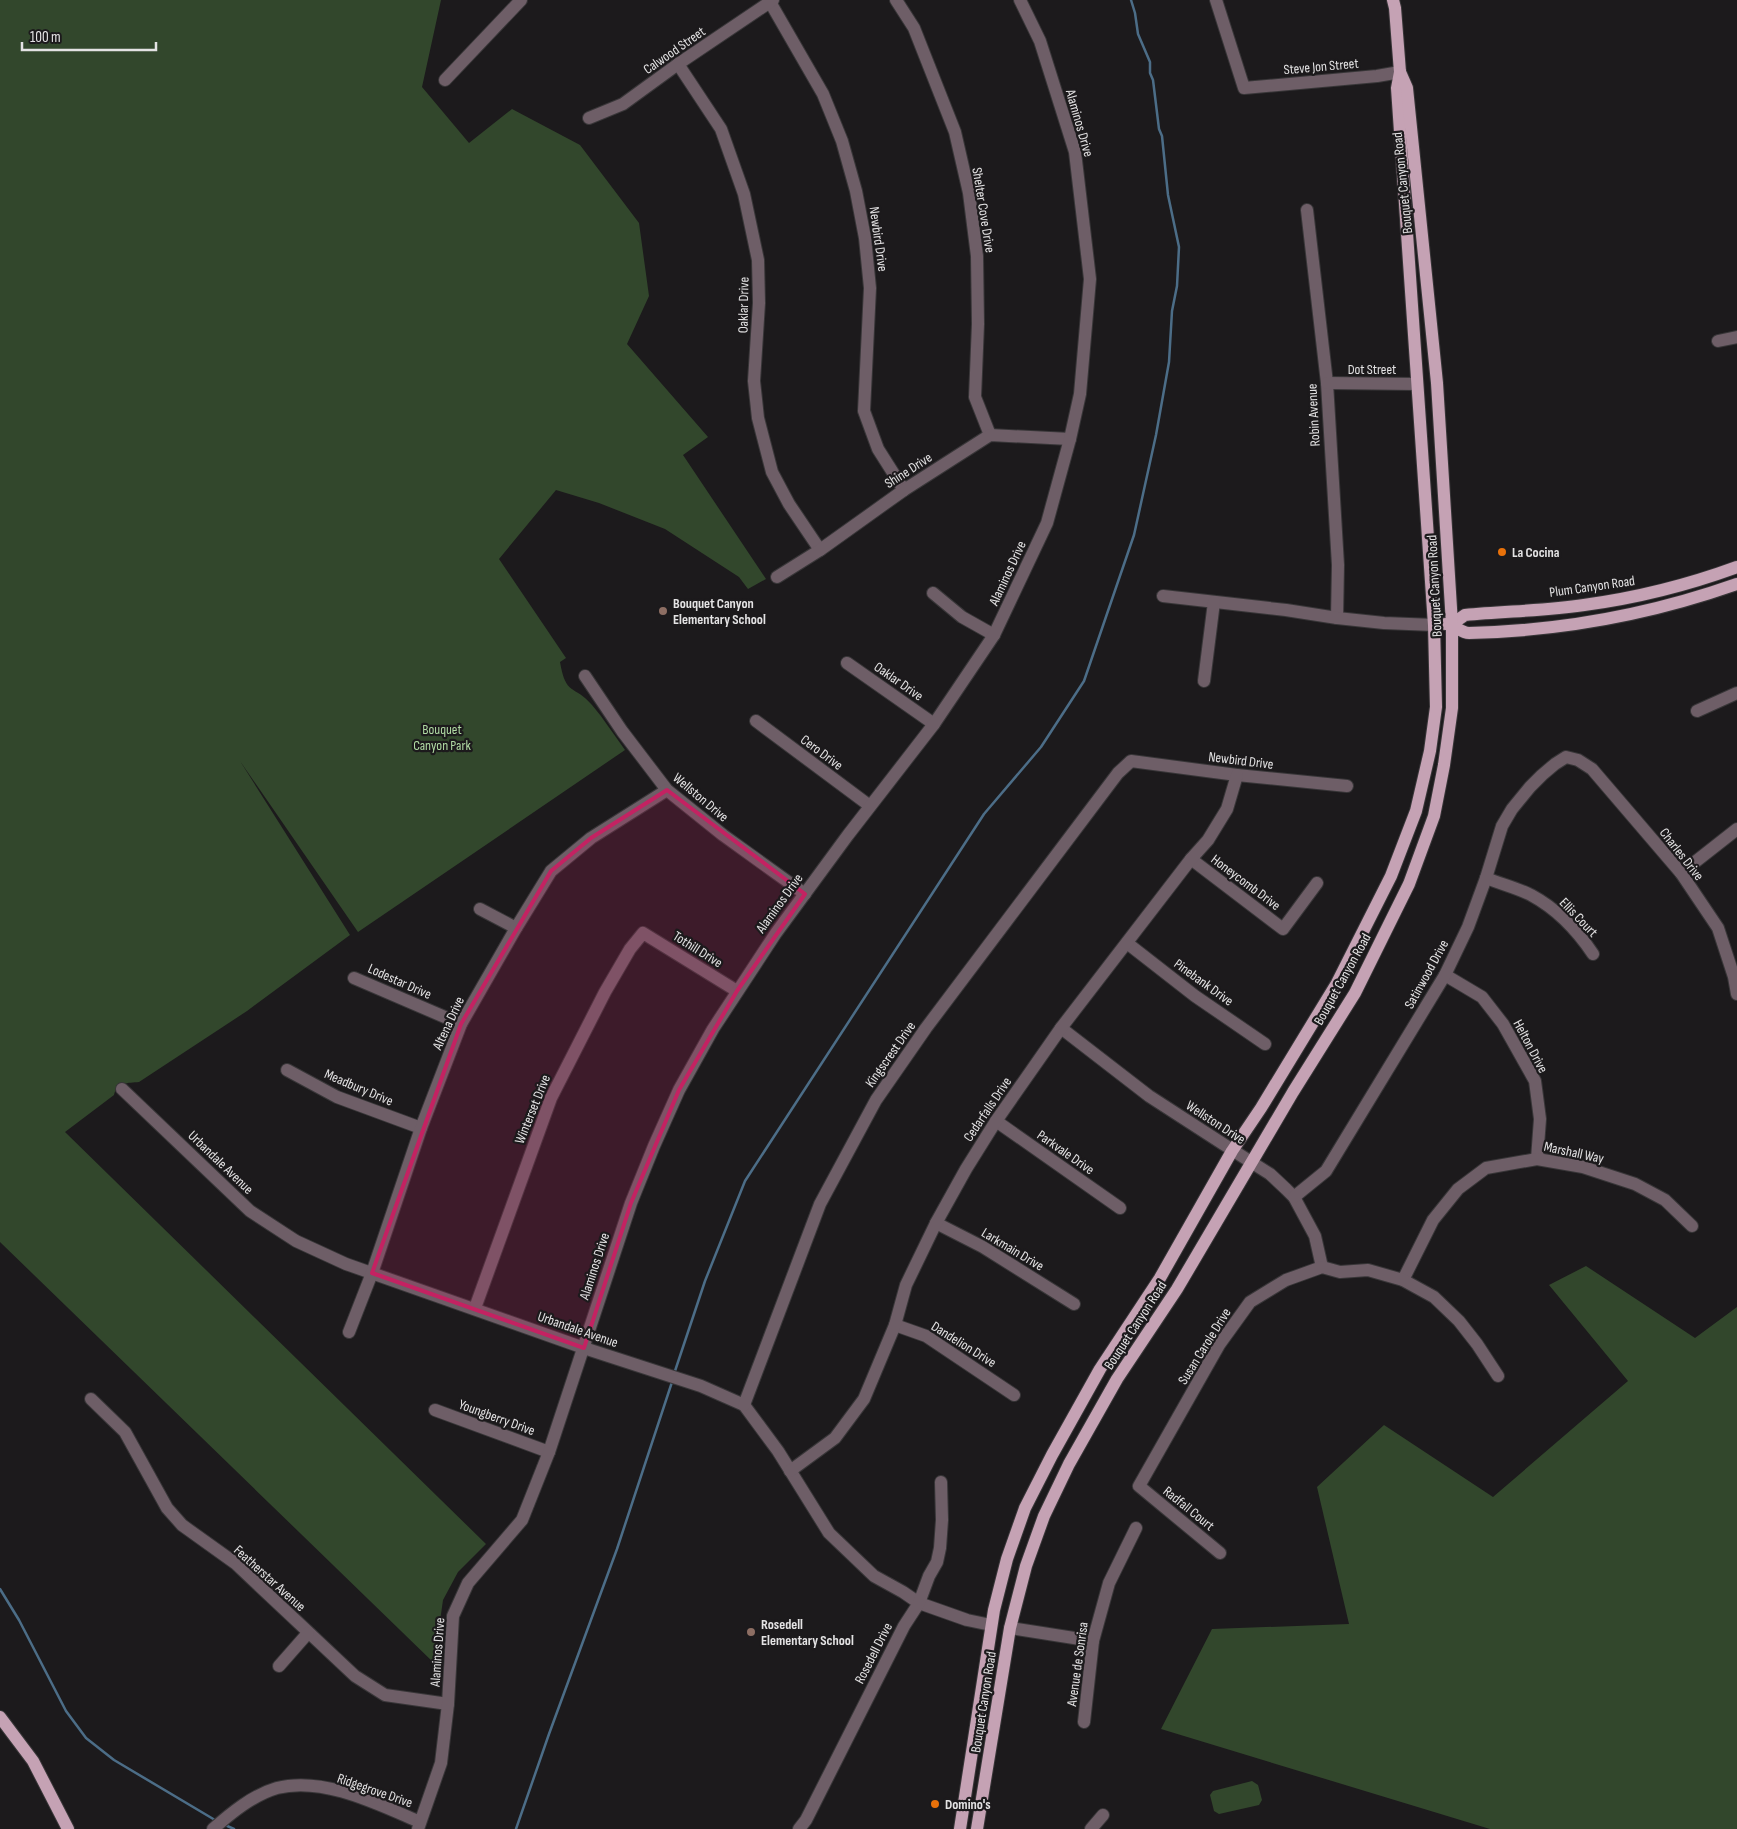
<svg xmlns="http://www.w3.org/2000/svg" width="1737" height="1829" font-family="'Sofia Sans Condensed',sans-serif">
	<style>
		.green { fill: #32472c }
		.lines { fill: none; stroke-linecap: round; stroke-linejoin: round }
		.stream { stroke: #4c6d87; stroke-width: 2.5 }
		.minor-casing { stroke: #383638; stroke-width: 14 }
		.major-casing { stroke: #383638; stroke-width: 14 }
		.minor { stroke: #6e5e67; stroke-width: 12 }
		.major { stroke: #c5a2b4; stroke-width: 12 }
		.marked { fill: #c42262; fill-opacity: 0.2; stroke: #c42262; stroke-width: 4; stroke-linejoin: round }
		.food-dot { fill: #e8710a; stroke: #1c1a1c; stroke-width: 2 }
		.education-dot { fill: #8d6e63; stroke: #1c1a1c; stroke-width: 2 }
		.labels { text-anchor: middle; stroke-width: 4.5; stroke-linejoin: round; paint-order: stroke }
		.street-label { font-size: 14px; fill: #e4e3e4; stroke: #1c1a1c }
		.poi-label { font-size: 14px; font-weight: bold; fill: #e4e3e4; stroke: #1c1a1c; text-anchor: start }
		.park-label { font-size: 14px; fill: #b1dba4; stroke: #1c1a1c }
	</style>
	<rect width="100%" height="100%" fill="#1c1a1c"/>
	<g class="green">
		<path d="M0 0H441L422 87 469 143 512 109 580 145 639 223 649 296 627 344 708 437 683 455 766 579 748 589 739 577 665 529 599 503 556 490 499 559 566 658 560 662C566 697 574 684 592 705 604 719 614 735 625 750L358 932 240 761 350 935 247 1011 139 1082C128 1083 117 1082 114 1095L65 1132 486 1544 458 1572 443 1600 434 1663 0 1242Z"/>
		<polygon points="1586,1266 1695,1338 1737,1307 1737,1829 1490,1829 1161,1729 1212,1629 1349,1624 1317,1487 1384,1425 1493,1497 1628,1381 1549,1285"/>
		<polygon points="1252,1781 1258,1785 1262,1800 1259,1805 1219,1814 1214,1811 1210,1795 1213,1791"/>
	</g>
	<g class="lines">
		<g class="stream">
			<polyline points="674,1374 705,1281 745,1181 984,814 1041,747 1084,681 1134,535 1156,435 1169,362 1172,311 1177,286 1179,247 1168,195 1162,136 1159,129 1153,80 1150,73 1150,62 1138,34 1135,13 1131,0"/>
			<polyline points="0,1589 19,1620 66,1711 86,1738 114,1760 215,1820"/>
			<polyline points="225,1825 234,1829"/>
			<polyline points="516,1829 549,1734 617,1549 672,1382"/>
		</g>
		<g class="minor-casing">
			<g id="minor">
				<polyline points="896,0 914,28 955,132 969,193 977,256 978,324 975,397 990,435"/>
				<polyline points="1216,0 1244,88 1377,76 1400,72"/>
				<polyline points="770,2 823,94 842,141 856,191 865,238 870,288 864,411 878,449 904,490"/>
				<polyline points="678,64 721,129 744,194 758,260 759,303 754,381 758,418 772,472 789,504 820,550"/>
				<polyline points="445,80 521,0"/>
				<polyline points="589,118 623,104 678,64 773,0"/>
				<polyline points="1307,210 1327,383 1338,565 1337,618"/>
				<polyline points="1718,341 1737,337"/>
				<polyline points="1327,383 1417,384"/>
				<polyline points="777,577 820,550 904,490 990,435 1070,439"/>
				<polyline points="933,593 962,617 994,635"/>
				<polyline points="1163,596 1286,610 1337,618 1384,623 1434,625"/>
				<polyline points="847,663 934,724"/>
				<polyline points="585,676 622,731 667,790 723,835 805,894"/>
				<polyline points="1204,681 1214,602"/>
				<polyline points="1697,711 1737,693"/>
				<polyline points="756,721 870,806"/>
				<polyline points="1191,859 1283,929 1317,883"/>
				<polyline points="1681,873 1737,829"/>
				<path d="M1486 878C1501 884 1517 888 1531 895 1557 909 1577 930 1593 954"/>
				<polyline points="480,909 516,928"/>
				<polyline points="1127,943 1195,996 1265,1044"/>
				<polyline points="1445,975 1482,997 1503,1024 1535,1081 1540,1119 1537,1159"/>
				<polyline points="354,978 461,1024"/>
				<polyline points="1061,1028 1149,1096 1251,1162 1270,1174 1286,1189 1294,1197 1315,1236 1322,1267"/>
				<polyline points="287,1070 337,1097 421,1128"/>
				<polyline points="122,1089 250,1211 296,1241 346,1264 584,1348 701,1386 744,1405 778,1451 829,1533 874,1576 903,1592 919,1603 967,1620 991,1625"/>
				<polyline points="996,1121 1120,1208"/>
				<polyline points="1294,1197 1326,1171 1445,975 1468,927 1486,878 1502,826 1512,809 1530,787 1542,775 1555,764 1566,757 1578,760 1592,769 1681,873 1718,928 1734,977 1737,994"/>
				<polyline points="936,1223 983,1247 1074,1304"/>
				<polyline points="1403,1280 1433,1220 1458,1189 1486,1168 1537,1159 1583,1167 1635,1184 1665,1200 1692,1226"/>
				<polyline points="475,1308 551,1098 605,992 630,949 643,933 737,991"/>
				<polyline points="895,1325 926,1336 1014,1395"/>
				<polyline points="349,1332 372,1273 421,1128 461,1024 516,928 551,871 591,838 667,790"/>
				<polyline points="91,1399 125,1432 167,1508 182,1525 235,1563 355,1676 385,1695 448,1704"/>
				<polyline points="744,1405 820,1204 876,1100 926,1028 1118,773 1131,761 1237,775 1347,786"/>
				<polyline points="435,1410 549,1452"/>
				<polyline points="790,1471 835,1438 864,1399 895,1325 906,1285 936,1223 966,1169 996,1121 1061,1028 1191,859 1208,840 1227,809 1237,775"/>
				<polyline points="1220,1553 1139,1486 1219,1345 1250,1302 1286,1280 1322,1267 1340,1272 1368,1270 1403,1280 1434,1297 1459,1321 1477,1344 1498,1376"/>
				<polyline points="1010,1628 1093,1641"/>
				<polyline points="279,1666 308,1633"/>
				<polyline points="1084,1722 1093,1641 1109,1583 1136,1528"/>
				<path d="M213 1829C231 1813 253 1795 277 1788 323 1776 378 1804 420 1822"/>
				<polyline points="418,1829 441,1763 448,1704 453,1616 468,1583 522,1520 549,1452 631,1203 654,1146 679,1090 713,1029 776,933 848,835 934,724 994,635 1047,523 1070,439 1080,394 1090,279 1075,152 1040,41 1020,0"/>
				<polyline points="799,1829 806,1820 904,1626 919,1603 929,1576 937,1562 940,1548 942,1520 941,1482"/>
				<polyline points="1091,1829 1103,1815"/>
			</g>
		</g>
		<g class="major-casing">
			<g id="major">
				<path d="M1445 624C1455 624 1460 633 1469 633 1560 631 1652 614 1737 584"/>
				<path d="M1452 624 1465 615C1505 611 1545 611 1584 605 1636 598 1688 585 1737 567"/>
				<polyline points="0,1717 33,1761 68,1829"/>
				<polyline points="960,1829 994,1610 1007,1559 1025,1508 1052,1455 1100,1369 1160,1278 1232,1151 1261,1108 1337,983 1391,876 1416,811 1430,751 1436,707 1434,625 1397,88 1400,72 1395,8 1393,0"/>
				<polyline points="977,1829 1010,1628 1026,1566 1044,1516 1069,1464 1117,1379 1177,1289 1293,1092 1355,993 1409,884 1434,816 1444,765 1452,708 1452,624 1437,383 1407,88 1400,72"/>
			</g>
		</g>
		<use href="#minor" class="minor"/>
		<use href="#major" class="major"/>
	</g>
	<path class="marked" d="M667 790 805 894 737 991 679 1090 631 1203 584 1348 372 1273 461 1024 551 871 591 838Z"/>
	<g class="food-dot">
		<circle cx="1502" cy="552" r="5"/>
		<circle cx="935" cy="1804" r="5"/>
	</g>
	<g class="education-dot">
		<circle cx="663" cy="611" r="5"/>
		<circle cx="751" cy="1632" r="5"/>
	</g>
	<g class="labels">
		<g class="street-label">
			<text transform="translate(674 50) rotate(-35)" y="5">Calwood Street</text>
			<text transform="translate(1321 66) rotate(-5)" y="5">Steve Jon Street</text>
			<text transform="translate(1080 123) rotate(74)" y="5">Alaminos Drive</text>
			<text transform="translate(1402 183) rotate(-96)" y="5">Bouquet Canyon Road</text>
			<text transform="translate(984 210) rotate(81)" y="5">Shelter Cove Drive</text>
			<text transform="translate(879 239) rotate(82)" y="5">Newbird Drive</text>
			<text transform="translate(743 305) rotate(-89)" y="5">Oaklar Drive</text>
			<text x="1372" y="374">Dot Street</text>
			<text transform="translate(1313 415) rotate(-93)" y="5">Robin Avenue</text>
			<text transform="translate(908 470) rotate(-33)" y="5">Shine Drive</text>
			<text transform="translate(1007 573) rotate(-65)" y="5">Alaminos Drive</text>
			<text transform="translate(1434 586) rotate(-93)" y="5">Bouquet Canyon Road</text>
			<text transform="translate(1592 586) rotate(-8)" y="5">Plum Canyon Road</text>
			<text transform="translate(899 681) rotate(35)" y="5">Oaklar Drive</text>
			<text transform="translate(822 752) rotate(37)" y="5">Cero Drive</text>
			<text transform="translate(1241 760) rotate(7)" y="5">Newbird Drive</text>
			<text transform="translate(701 797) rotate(40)" y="5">Wellston Drive</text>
			<text transform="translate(1682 854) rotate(52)" y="5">Charles Drive</text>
			<text transform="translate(1246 882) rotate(37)" y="5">Honeycomb Drive</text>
			<text transform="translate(779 903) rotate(-54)" y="5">Alaminos Drive</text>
			<text transform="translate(1579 917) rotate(46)" y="5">Ellis Court</text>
			<text transform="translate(698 949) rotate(32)" y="5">Tothill Drive</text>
			<text transform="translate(1426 974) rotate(-61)" y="5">Satinwood Drive</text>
			<text transform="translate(1342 979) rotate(-61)" y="5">Bouquet Canyon Road</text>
			<text transform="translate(400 981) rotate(24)" y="5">Lodestar Drive</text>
			<text transform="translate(1204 982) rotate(36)" y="5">Pinebank Drive</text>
			<text transform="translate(448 1023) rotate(-65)" y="5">Altena Drive</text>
			<text transform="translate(1531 1046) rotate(62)" y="5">Helton Drive</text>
			<text transform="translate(890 1054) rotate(-55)" y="5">Kingscrest Drive</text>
			<text transform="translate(359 1087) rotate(23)" y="5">Meadbury Drive</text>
			<text transform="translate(532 1109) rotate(-68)" y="5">Winterset Drive</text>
			<text transform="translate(987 1109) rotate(-56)" y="5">Cedarfalls Drive</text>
			<text transform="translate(1216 1122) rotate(33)" y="5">Wellston Drive</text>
			<text transform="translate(1066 1152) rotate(35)" y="5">Parkvale Drive</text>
			<text transform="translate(1574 1152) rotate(12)" y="5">Marshall Way</text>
			<text transform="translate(221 1162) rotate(44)" y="5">Urbandale Avenue</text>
			<text transform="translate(1013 1249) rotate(31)" y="5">Larkmain Drive</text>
			<text transform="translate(594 1266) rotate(-72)" y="5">Alaminos Drive</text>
			<text transform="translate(1135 1325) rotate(-57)" y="5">Bouquet Canyon Road</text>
			<text transform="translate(578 1329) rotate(19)" y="5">Urbandale Avenue</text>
			<text transform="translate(964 1344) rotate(32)" y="5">Dandelion Drive</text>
			<text transform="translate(1204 1346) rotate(-58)" y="5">Susan Carole Drive</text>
			<text transform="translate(497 1417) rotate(20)" y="5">Youngberry Drive</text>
			<text transform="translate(1189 1508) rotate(39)" y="5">Radfall Court</text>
			<text transform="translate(270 1578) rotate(42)" y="5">Featherstar Avenue</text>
			<text transform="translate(437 1652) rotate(-86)" y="5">Alaminos Drive</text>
			<text transform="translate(873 1653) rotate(-63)" y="5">Rosedell Drive</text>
			<text transform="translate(1077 1664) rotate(-82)" y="5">Avenue de Sonrisa</text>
			<text transform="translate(983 1702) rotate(-81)" y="5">Bouquet Canyon Road</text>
			<text transform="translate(375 1790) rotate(19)" y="5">Ridgegrove Drive</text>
		</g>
		<g class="poi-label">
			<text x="1512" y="557">La Cocina</text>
			<text x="673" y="608">Bouquet Canyon<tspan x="673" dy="16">Elementary School</tspan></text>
			<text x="761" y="1629">Rosedell<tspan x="761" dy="16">Elementary School</tspan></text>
			<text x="945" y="1809">Domino's</text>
		</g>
		<g class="park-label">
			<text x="442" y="734">Bouquet<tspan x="442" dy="16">Canyon Park</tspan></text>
		</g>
	</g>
	<path d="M22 42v8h134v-8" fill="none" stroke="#e4e3e4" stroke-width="2.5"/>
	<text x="30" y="42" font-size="15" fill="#e4e3e4" stroke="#1c1a1c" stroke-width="4" paint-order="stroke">100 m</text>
</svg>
